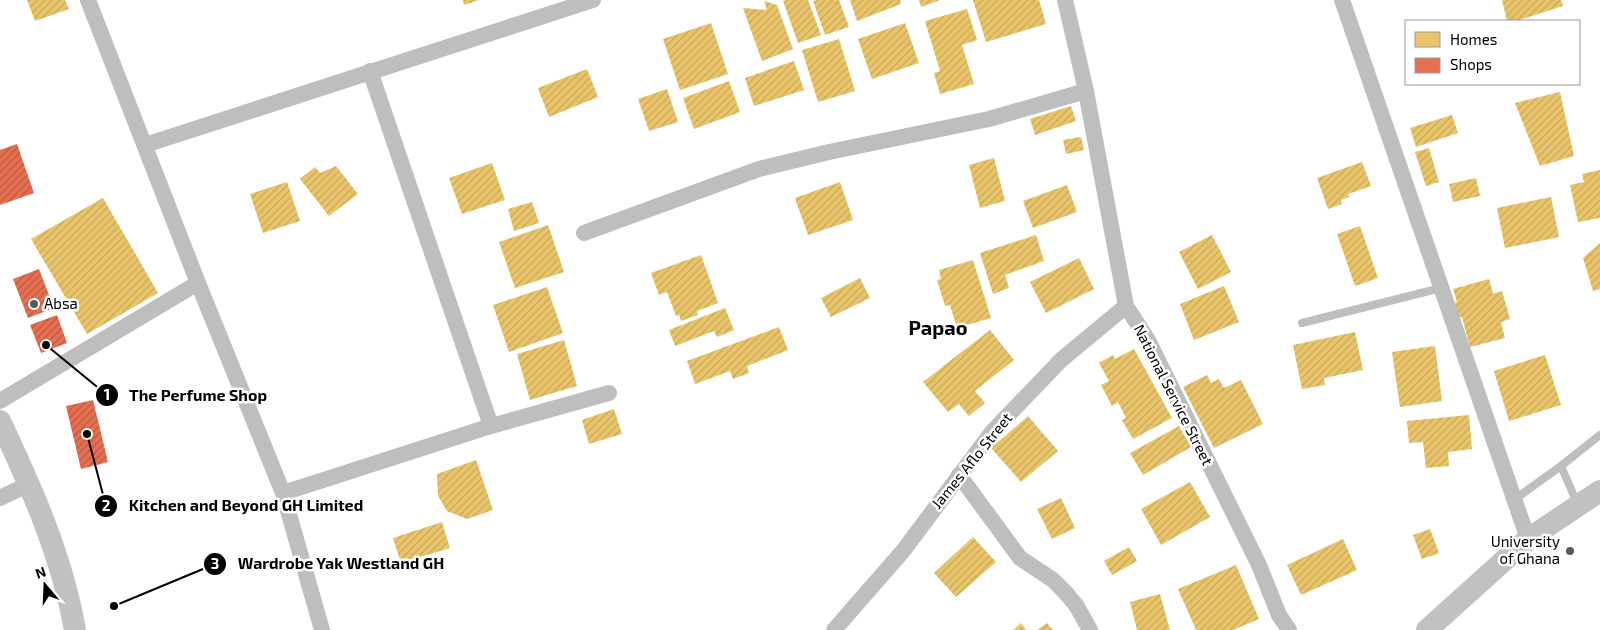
<svg xmlns="http://www.w3.org/2000/svg" width="1600" height="630" font-family="'Exo 2',sans-serif">
	<style>
		.homes { fill: url(#homes-hatch) }
		.shops { fill: url(#shops-hatch) }
		.lines { fill: none; stroke-linecap: round; stroke-linejoin: round }
		.lane { stroke: #bebebe; stroke-width: 8 }
		.street { stroke: #bebebe; stroke-width: 16 }
		.secondary { stroke: #c1c1c1; stroke-width: 22 }
		.poi-dot { fill: #595959; stroke: #fff; stroke-width: 2 }
		.labels { text-anchor: middle; stroke-width: 5; stroke-linejoin: round; paint-order: stroke }
		.poi-label { font-size: 15px; fill: #000; stroke: #fff; text-anchor: start }
		.street-label { font-size: 15px; fill: #000; stroke: #fff }
		.district-label { font-size: 20px; font-weight: bold; fill: #000; stroke: #fff }
		.leader { fill: none; stroke: #000; stroke-width: 2 }
		.callout-dot { fill: #000; stroke: #fff; stroke-width: 2 }
		.mark-label { font-size: 15px; text-anchor: middle; font-weight: bold; fill: #fff }
		.callout-label { font-size: 16px; text-anchor: middle; font-weight: bold; fill: #000; stroke: #fff; stroke-width: 5; stroke-linejoin: round; paint-order: stroke }
	</style>
	<defs>
		<pattern id="homes-hatch" width="6" height="6" patternUnits="userSpaceOnUse" patternTransform="scale(1.25)"><rect width="6" height="6" fill="#e9c46a"/><path d="M-1 1l2-2M0 6l6-6M5 7l2-2" fill="none" stroke="#c6a75a"/></pattern>
		<pattern id="shops-hatch" width="6" height="6" patternUnits="userSpaceOnUse" patternTransform="scale(1.25)"><rect width="6" height="6" fill="#e76f51"/><path d="M-1 1l2-2M0 6l6-6M5 7l2-2" fill="none" stroke="#b95941"/></pattern>
	</defs>
	<rect width="100%" height="100%" fill="#fff"/>
	<g class="homes">
		<polygon points="27,0 65,0 69,9 35,21"/>
		<polygon points="463,0 479,0 464,5"/>
		<polygon points="786,0 808,0 821,35 798,43 783,1"/>
		<polygon points="817,0 839,0 849,27 825,35 813,1"/>
		<polygon points="850,0 900,0 901,4 857,21"/>
		<polygon points="919,0 940,0 921,7"/>
		<polygon points="973,0 1039,0 1046,24 986,42"/>
		<polygon points="1502,0 1561,0 1563,6 1516,21 1507,21"/>
		<polygon points="764,1 777,5 793,49 762,61 743,8 767,10"/>
		<polygon points="967,9 977,40 962,45 974,84 940,94 934,73 940,71 925,21"/>
		<polygon points="711,23 728,74 680,90 663,39"/>
		<polygon points="905,23 919,63 872,79 858,39"/>
		<polygon points="839,39 855,91 818,102 802,50"/>
		<polygon points="794,61 804,90 754,106 745,78"/>
		<polygon points="587,69 598,97 549,117 538,88"/>
		<polygon points="729,81 740,112 694,129 683,98"/>
		<polygon points="667,89 678,122 649,131 638,99"/>
		<polygon points="1560,92 1574,156 1540,166 1515,103"/>
		<polygon points="1071,106 1076,121 1035,135 1030,119"/>
		<polygon points="1452,115 1458,133 1416,147 1410,128"/>
		<polygon points="1081,137 1084,150 1066,154 1063,140"/>
		<polygon points="1429,148 1439,182 1426,186 1415,152"/>
		<polygon points="994,158 1005,201 980,208 969,165"/>
		<polygon points="1362,162 1371,186 1348,194 1349,197 1341,200 1342,204 1328,209 1317,178"/>
		<polygon points="492,163 505,200 462,214 449,178"/>
		<polygon points="336,166 358,194 329,216 300,179 315,167 320,173"/>
		<polygon points="1600,170 1600,218 1578,222 1570,185 1584,182 1582,174"/>
		<polygon points="1476,178 1480,196 1453,202 1449,184"/>
		<polygon points="287,182 300,221 263,233 250,194"/>
		<polygon points="840,182 853,220 808,235 795,198"/>
		<polygon points="1067,185 1077,212 1033,228 1023,201"/>
		<polygon points="1551,197 1559,237 1505,248 1497,208"/>
		<polygon points="103,198 158,293 87,334 31,239"/>
		<polygon points="532,202 539,223 514,231 508,209"/>
		<polygon points="548,225 564,272 515,288 499,242"/>
		<polygon points="1360,226 1378,278 1355,286 1337,234"/>
		<polygon points="1036,235 1044,261 1005,275 1009,288 993,294 980,253"/>
		<polygon points="1212,235 1231,272 1198,289 1179,252"/>
		<polygon points="1600,243 1600,289 1593,291 1583,258"/>
		<polygon points="701,255 718,303 697,311 698,315 681,321 679,315 676,316 667,292 659,295 651,273"/>
		<polygon points="1079,258 1094,289 1046,313 1030,282"/>
		<polygon points="973,260 991,318 957,328 950,305 945,306 937,280 941,279 939,270"/>
		<polygon points="860,278 870,298 831,317 821,298"/>
		<polygon points="1489,279 1493,294 1502,291 1510,319 1501,322 1505,338 1470,347 1462,317 1457,318 1453,304 1457,302 1453,289"/>
		<polygon points="1224,286 1239,322 1194,340 1180,304"/>
		<polygon points="547,287 563,333 509,352 493,305"/>
		<polygon points="725,308 734,330 717,337 714,331 675,346 669,330"/>
		<polygon points="779,327 788,350 747,366 749,373 733,379 730,371 695,384 687,361"/>
		<polygon points="990,330 1014,360 975,391 985,403 969,416 959,404 948,412 923,382"/>
		<polygon points="1355,332 1363,370 1324,378 1325,385 1302,389 1293,345"/>
		<polygon points="564,340 577,386 530,400 517,354"/>
		<polygon points="1435,346 1442,401 1400,407 1392,352"/>
		<polygon points="1134,349 1172,418 1133,439 1122,420 1126,418 1118,402 1112,406 1101,385 1109,381 1099,363 1113,355 1115,359"/>
		<polygon points="1545,355 1561,405 1509,421 1494,371"/>
		<polygon points="1207,375 1211,383 1219,379 1224,388 1241,380 1263,424 1214,448 1183,387"/>
		<polygon points="614,409 622,434 589,444 582,420"/>
		<polygon points="1469,415 1472,449 1448,452 1449,466 1426,468 1423,442 1409,443 1407,421"/>
		<polygon points="1028,416 1058,451 1021,482 991,448"/>
		<polygon points="1179,426 1191,447 1143,475 1130,453"/>
		<polygon points="476,460 493,510 467,519 447,511 438,496 437,474"/>
		<polygon points="1190,482 1210,517 1161,545 1141,509"/>
		<polygon points="1061,498 1075,528 1052,539 1037,509"/>
		<polygon points="442,522 450,548 401,563 393,538"/>
		<polygon points="1430,529 1439,553 1422,559 1413,535"/>
		<polygon points="973,537 996,562 956,597 934,573"/>
		<polygon points="1343,539 1357,570 1301,595 1287,565"/>
		<polygon points="1129,547 1137,561 1112,575 1104,561"/>
		<polygon points="1236,565 1259,619 1233,630 1196,630 1178,589"/>
		<polygon points="1160,594 1170,630 1137,630 1130,602"/>
		<polygon points="1021,623 1026,630 1013,630"/>
		<polygon points="1047,623 1053,630 1037,630"/>
	</g>
	<g class="shops">
		<polygon points="17,144 34,193 0,205 0,150"/>
		<polygon points="39,269 54,308 28,318 13,279"/>
		<polygon points="57,315 67,343 41,353 30,325"/>
		<polygon points="93,400 108,462 81,469 66,406"/>
	</g>
	<g class="lines">
		<g class="lane">
			<polyline points="1302,323 1441,288"/>
			<polyline points="1515,499 1561,466"/>
			<polyline points="1577,503 1561,466 1600,435"/>
		</g>
		<g class="street">
			<polyline points="88,0 198,283 283,493 322,630"/>
			<polyline points="1065,0 1086,91 1126,306 1148,340 1259,565 1279,615 1289,630"/>
			<polyline points="1342,0 1528,539"/>
			<polyline points="370,71 491,426"/>
			<polyline points="145,145 593,0"/>
			<polyline points="584,233 759,169 829,152 989,119 1086,91"/>
			<polyline points="0,401 198,283"/>
			<polyline points="959,475 1020,558 1053,580 1065,592 1076,605 1090,630"/>
			<polyline points="283,493 491,426 609,393"/>
			<polyline points="0,498 29,484"/>
			<polyline points="834,630 903,551 992,432 1061,360 1126,306"/>
		</g>
		<g class="secondary">
			<path d="M0 421C32 489 62 556 75 630"/>
			<polyline points="1427,630 1528,539 1600,491"/>
		</g>
	</g>
	<g class="poi-dot">
		<circle cx="34" cy="304" r="5"/>
		<circle cx="1570" cy="551" r="5"/>
	</g>
	<g class="labels">
		<g class="poi-label">
			<text x="44" y="309">Absa</text>
			<text x="1560" y="547" text-anchor="end">University<tspan x="1560" dy="17">of Ghana</tspan></text>
		</g>
		<g class="street-label">
			<text transform="translate(1173 395) rotate(63)" y="5">National Service Street</text>
			<text transform="translate(972 461) rotate(-51)" y="5">James Aflo Street</text>
		</g>
		<g class="district-label">
			<text x="938" y="335">Papao</text>
		</g>
	</g>
	<path class="leader" d="M46 345L107 395M87 434L106 506M114 606L215 564"/>
	<g class="callout-dot">
		<circle cx="46" cy="345" r="5"/>
		<circle cx="87" cy="434" r="5"/>
		<circle cx="114" cy="606" r="5"/>
		<circle cx="107" cy="395" r="12"/>
		<circle cx="106" cy="506" r="12"/>
		<circle cx="215" cy="564" r="12"/>
	</g>
	<g class="mark-label">
		<text x="107" y="400">1</text>
		<text x="106" y="511">2</text>
		<text x="215" y="569">3</text>
	</g>
	<g class="callout-label">
		<text x="198" y="401">The Perfume Shop</text>
		<text x="246" y="511">Kitchen and Beyond GH Limited</text>
		<text x="341" y="569">Wardrobe Yak Westland GH</text>
	</g>
	<rect x="1405" y="20" width="175" height="65" fill="#ffffff" stroke="#999999"/>
	<rect x="1415" y="32" width="25" height="15" fill="#e9c46a" stroke="#999999"/>
	<text x="1450" y="45" font-size="15" fill="#000000">Homes</text>
	<rect x="1415" y="58" width="25" height="15" fill="#e76f51" stroke="#999999"/>
	<text x="1450" y="70" font-size="15" fill="#000000">Shops</text>
	<g transform="translate(45 585) rotate(341)" stroke="#ffffff" stroke-width="4" paint-order="stroke">
	<path d="M0-4L9 19L0 12L-9 19Z" fill="#000000"/>
	<text y="-8" font-size="14" font-weight="bold" text-anchor="middle" fill="#000000">N</text>
	</g>
</svg>
